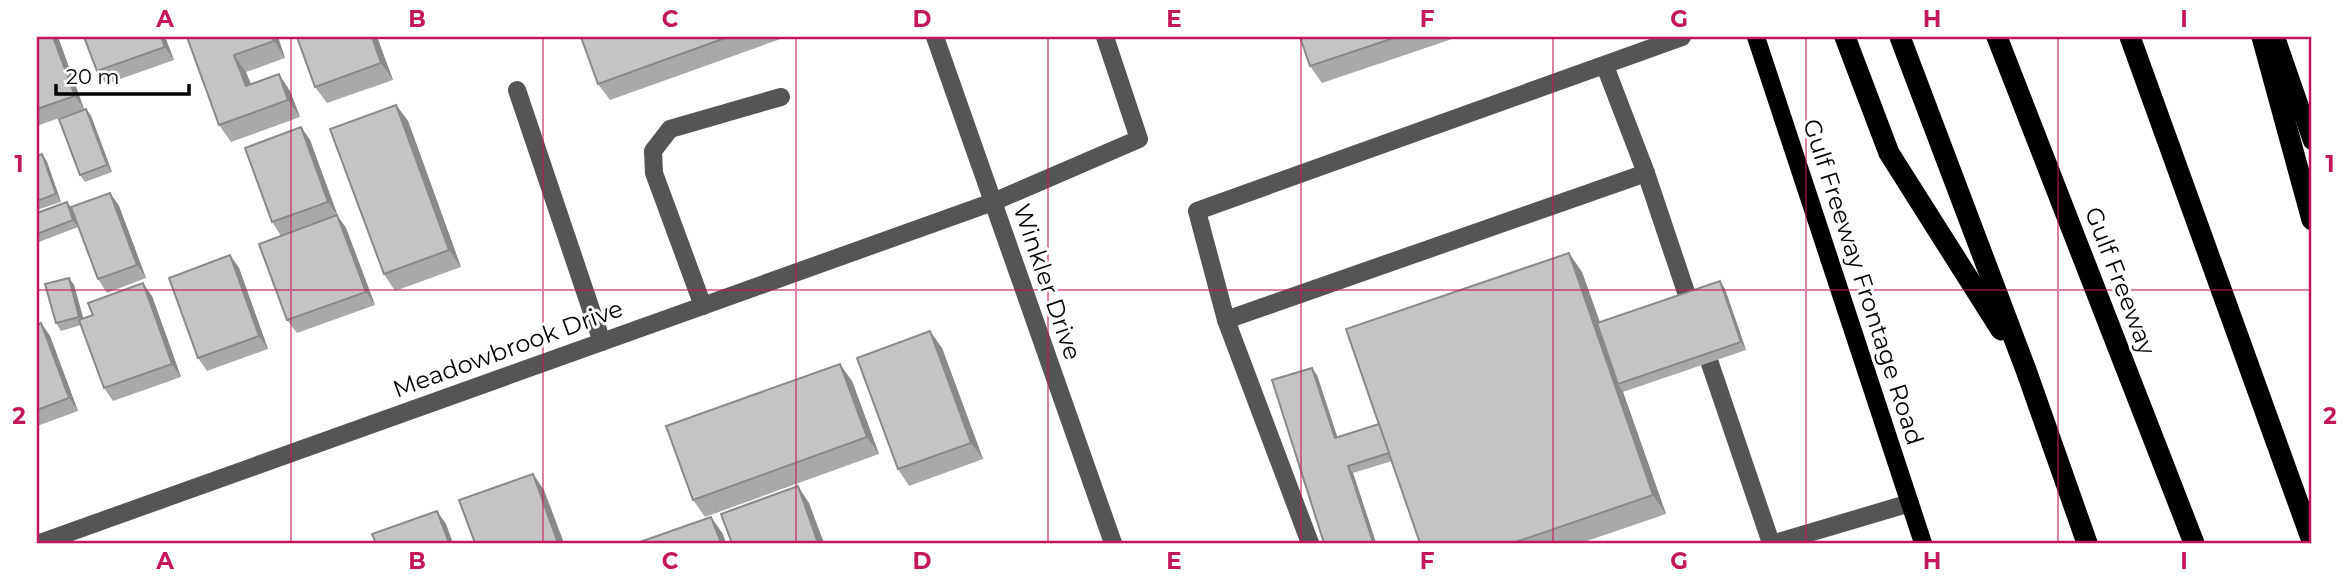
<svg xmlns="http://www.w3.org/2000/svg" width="2349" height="580" font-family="Montserrat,sans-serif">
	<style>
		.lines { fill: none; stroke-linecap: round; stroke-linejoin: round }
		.minor { stroke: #555; stroke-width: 18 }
		.major { stroke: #000; stroke-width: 18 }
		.highway { stroke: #000; stroke-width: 21 }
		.wall { fill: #a9a9a9 }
		.shaded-wall { fill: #898989 }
		.building { fill: #c4c4c4; stroke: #898989; stroke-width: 2 }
		.grid { fill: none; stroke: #c2185b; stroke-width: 2; stroke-opacity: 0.55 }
		.labels { text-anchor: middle; stroke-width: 6; stroke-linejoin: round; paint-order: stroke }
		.street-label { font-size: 24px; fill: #000; stroke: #fff }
		.neatline { fill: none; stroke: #c2185b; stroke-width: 2.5 }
		.grid-label { font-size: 23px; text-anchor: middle; font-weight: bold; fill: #c2185b }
	</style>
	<rect width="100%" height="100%" fill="#fff"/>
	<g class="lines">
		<g class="minor">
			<polyline points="935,37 1113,543"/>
			<polyline points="1605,66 1646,173 1693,313"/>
			<polyline points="517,90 602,342"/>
			<polyline points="703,306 654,173 653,151 670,129 781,97"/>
			<polyline points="1226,320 1646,173"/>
			<polyline points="1702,340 1771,543"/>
			<polyline points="40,543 993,202 1139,139 1105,37"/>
			<polyline points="1310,543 1226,320 1197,211 1682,37"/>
			<polyline points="1775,543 1910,503"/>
		</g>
		<g class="major">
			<polyline points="1756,37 1923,543"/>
			<polyline points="2276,37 2312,141"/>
		</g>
		<g class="highway">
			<polyline points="1845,37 1889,153 2001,330"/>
			<polyline points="1900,37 2026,370 2087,543"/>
			<polyline points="1997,37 2194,543"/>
			<polyline points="2130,37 2312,541"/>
			<polyline points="2262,37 2312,220"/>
		</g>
	</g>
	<g class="wall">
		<polygon points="37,37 58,37 84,109 37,126"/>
		<polygon points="165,37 174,60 106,84 97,71"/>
		<polygon points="187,37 278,37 285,58 246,72 251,84 290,91 300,117 231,142 219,125"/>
		<polygon points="377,37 393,80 327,103 315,87"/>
		<polygon points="581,37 786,37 610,100 598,84"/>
		<polygon points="1300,37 1458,37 1322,83 1310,66"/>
		<polygon points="396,105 408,121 461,267 395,291 384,274"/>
		<polygon points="86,109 91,116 112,172 85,182 80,175"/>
		<polygon points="301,127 310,140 337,216 346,228 375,305 297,333 287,320 281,236 272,222"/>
		<polygon points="42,154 47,162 61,202 37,210 37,156"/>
		<polygon points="110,193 119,206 146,278 107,293 98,279"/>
		<polygon points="67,202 72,210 78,227 39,242 37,239 37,213"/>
		<polygon points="230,255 239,268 268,349 207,371 198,358"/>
		<polygon points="1582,272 1600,322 1720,281 1725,289 1746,350 1623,392 1666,514 1581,543 1420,543 1392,461 1353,473 1376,543 1324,543 1317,375 1337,437 1379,424"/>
		<polygon points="69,278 74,285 83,319 152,296 181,377 113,401 104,388 81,325 61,331 56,323"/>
		<polygon points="41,323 50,336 78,411 37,426 37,325"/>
		<polygon points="942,348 983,459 909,486 898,469"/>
		<polygon points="852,381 879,454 705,517 693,500"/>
	</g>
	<g class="shaded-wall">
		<polygon points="53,37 58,37 84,109 75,96"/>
		<polygon points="161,37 165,37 174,60 165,47"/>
		<polygon points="272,37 278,37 285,58 274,41"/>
		<polygon points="372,37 377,37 393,80 381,63"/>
		<polygon points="234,55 246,72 258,103 246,86"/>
		<polygon points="279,74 290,91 300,117 288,100"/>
		<polygon points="396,105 408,121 461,267 449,250"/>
		<polygon points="86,109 91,116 112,172 107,165"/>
		<polygon points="301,127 310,140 338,216 328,202"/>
		<polygon points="42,154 47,162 61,202 56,194"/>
		<polygon points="110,193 119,206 146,278 137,265"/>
		<polygon points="67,202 72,210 78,227 73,220"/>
		<polygon points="337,215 346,228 375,305 366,292"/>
		<polygon points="1569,253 1582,272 1621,383 1618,384 1623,392 1666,514 1653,495"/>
		<polygon points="230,255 239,268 268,349 259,336"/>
		<polygon points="69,278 74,285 85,324 79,317"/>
		<polygon points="1720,281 1725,289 1746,350 1741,342"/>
		<polygon points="143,283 152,296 181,377 172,364"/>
		<polygon points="41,323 50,336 78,411 69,398"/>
		<polygon points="930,331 942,348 983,459 971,443"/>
		<polygon points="840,364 852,381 879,454 867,437"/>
		<polygon points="1312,368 1317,375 1340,445 1335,438"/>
		<polygon points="1348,466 1353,473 1376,543 1373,542"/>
		<polygon points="533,474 544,490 564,543 558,543"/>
		<polygon points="798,486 809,503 824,543 818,543"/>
		<polygon points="437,511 446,524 453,543 449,543"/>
		<polygon points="711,517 723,534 726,543 721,543"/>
	</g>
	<g class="building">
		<polygon points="37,37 53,37 75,96 37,109"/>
		<polygon points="84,37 161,37 165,47 97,71"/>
		<polygon points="187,37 272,37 274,41 234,55 246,86 279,74 288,100 219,125"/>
		<polygon points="297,37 372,37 381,63 315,87"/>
		<polygon points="581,37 728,37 598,84"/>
		<polygon points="1300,37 1397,37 1310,66"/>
		<polygon points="396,105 449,250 384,274 330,129"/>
		<polygon points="86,109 107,165 80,175 59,119"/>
		<polygon points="301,127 328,202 272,222 245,148"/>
		<polygon points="42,154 56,194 37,201 37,156"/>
		<polygon points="110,193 137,265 98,279 71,207"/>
		<polygon points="67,202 73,220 37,234 37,213"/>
		<polygon points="337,215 366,292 287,320 259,244"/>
		<polygon points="1569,253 1653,495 1513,543 1420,543 1346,329"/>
		<polygon points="230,255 259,336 198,358 169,278"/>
		<polygon points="69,278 79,317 56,323 45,284"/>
		<polygon points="1720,281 1741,342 1618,384 1597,323"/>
		<polygon points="143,283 172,364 104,388 79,320 93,315 88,303"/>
		<polygon points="41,323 69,398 37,410 37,325"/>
		<polygon points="930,331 971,443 898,469 857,358"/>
		<polygon points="840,364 867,437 693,500 666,426"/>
		<polygon points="1312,368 1335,438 1379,424 1389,453 1348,466 1373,542 1370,543 1324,543 1272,380"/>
		<polygon points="533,474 558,543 475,543 459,500"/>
		<polygon points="798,486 818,543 732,543 721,514"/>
		<polygon points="437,511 449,543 376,543 372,534"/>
		<polygon points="711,517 721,543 637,543"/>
	</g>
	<path class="grid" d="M291 37V543M543 37V543M796 37V543M1048 37V543M1301 37V543M1553 37V543M1806 37V543M2058 37V543M37 290H2312"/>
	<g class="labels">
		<g class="street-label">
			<text transform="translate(2120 281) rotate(69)" y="8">Gulf Freeway</text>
			<text transform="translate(1047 282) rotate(71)" y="8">Winkler Drive</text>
			<text transform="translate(1863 282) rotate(72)" y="8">Gulf Freeway Frontage Road</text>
			<text transform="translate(508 349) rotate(-20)" y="8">Meadowbrook Drive</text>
		</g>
	</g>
	<rect width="2349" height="580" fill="none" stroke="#ffffff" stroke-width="77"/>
	<path d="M56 84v10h133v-10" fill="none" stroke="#000000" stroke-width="3.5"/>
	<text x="66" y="84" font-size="21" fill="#000000" stroke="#ffffff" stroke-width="5" paint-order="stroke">20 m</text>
	<rect x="38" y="38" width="2272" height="504" class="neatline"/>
	<g class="grid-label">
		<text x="165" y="27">A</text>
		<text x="417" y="27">B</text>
		<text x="670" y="27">C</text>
		<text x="922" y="27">D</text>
		<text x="1174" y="27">E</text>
		<text x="1427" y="27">F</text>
		<text x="1679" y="27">G</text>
		<text x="1932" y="27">H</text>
		<text x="2184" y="27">I</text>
		<text x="19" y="172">1</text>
		<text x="2330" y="172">1</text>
		<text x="19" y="424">2</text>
		<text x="2330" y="424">2</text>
		<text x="165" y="569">A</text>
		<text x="417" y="569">B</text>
		<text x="670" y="569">C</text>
		<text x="922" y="569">D</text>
		<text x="1174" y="569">E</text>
		<text x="1427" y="569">F</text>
		<text x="1679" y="569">G</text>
		<text x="1932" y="569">H</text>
		<text x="2184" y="569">I</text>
	</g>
</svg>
